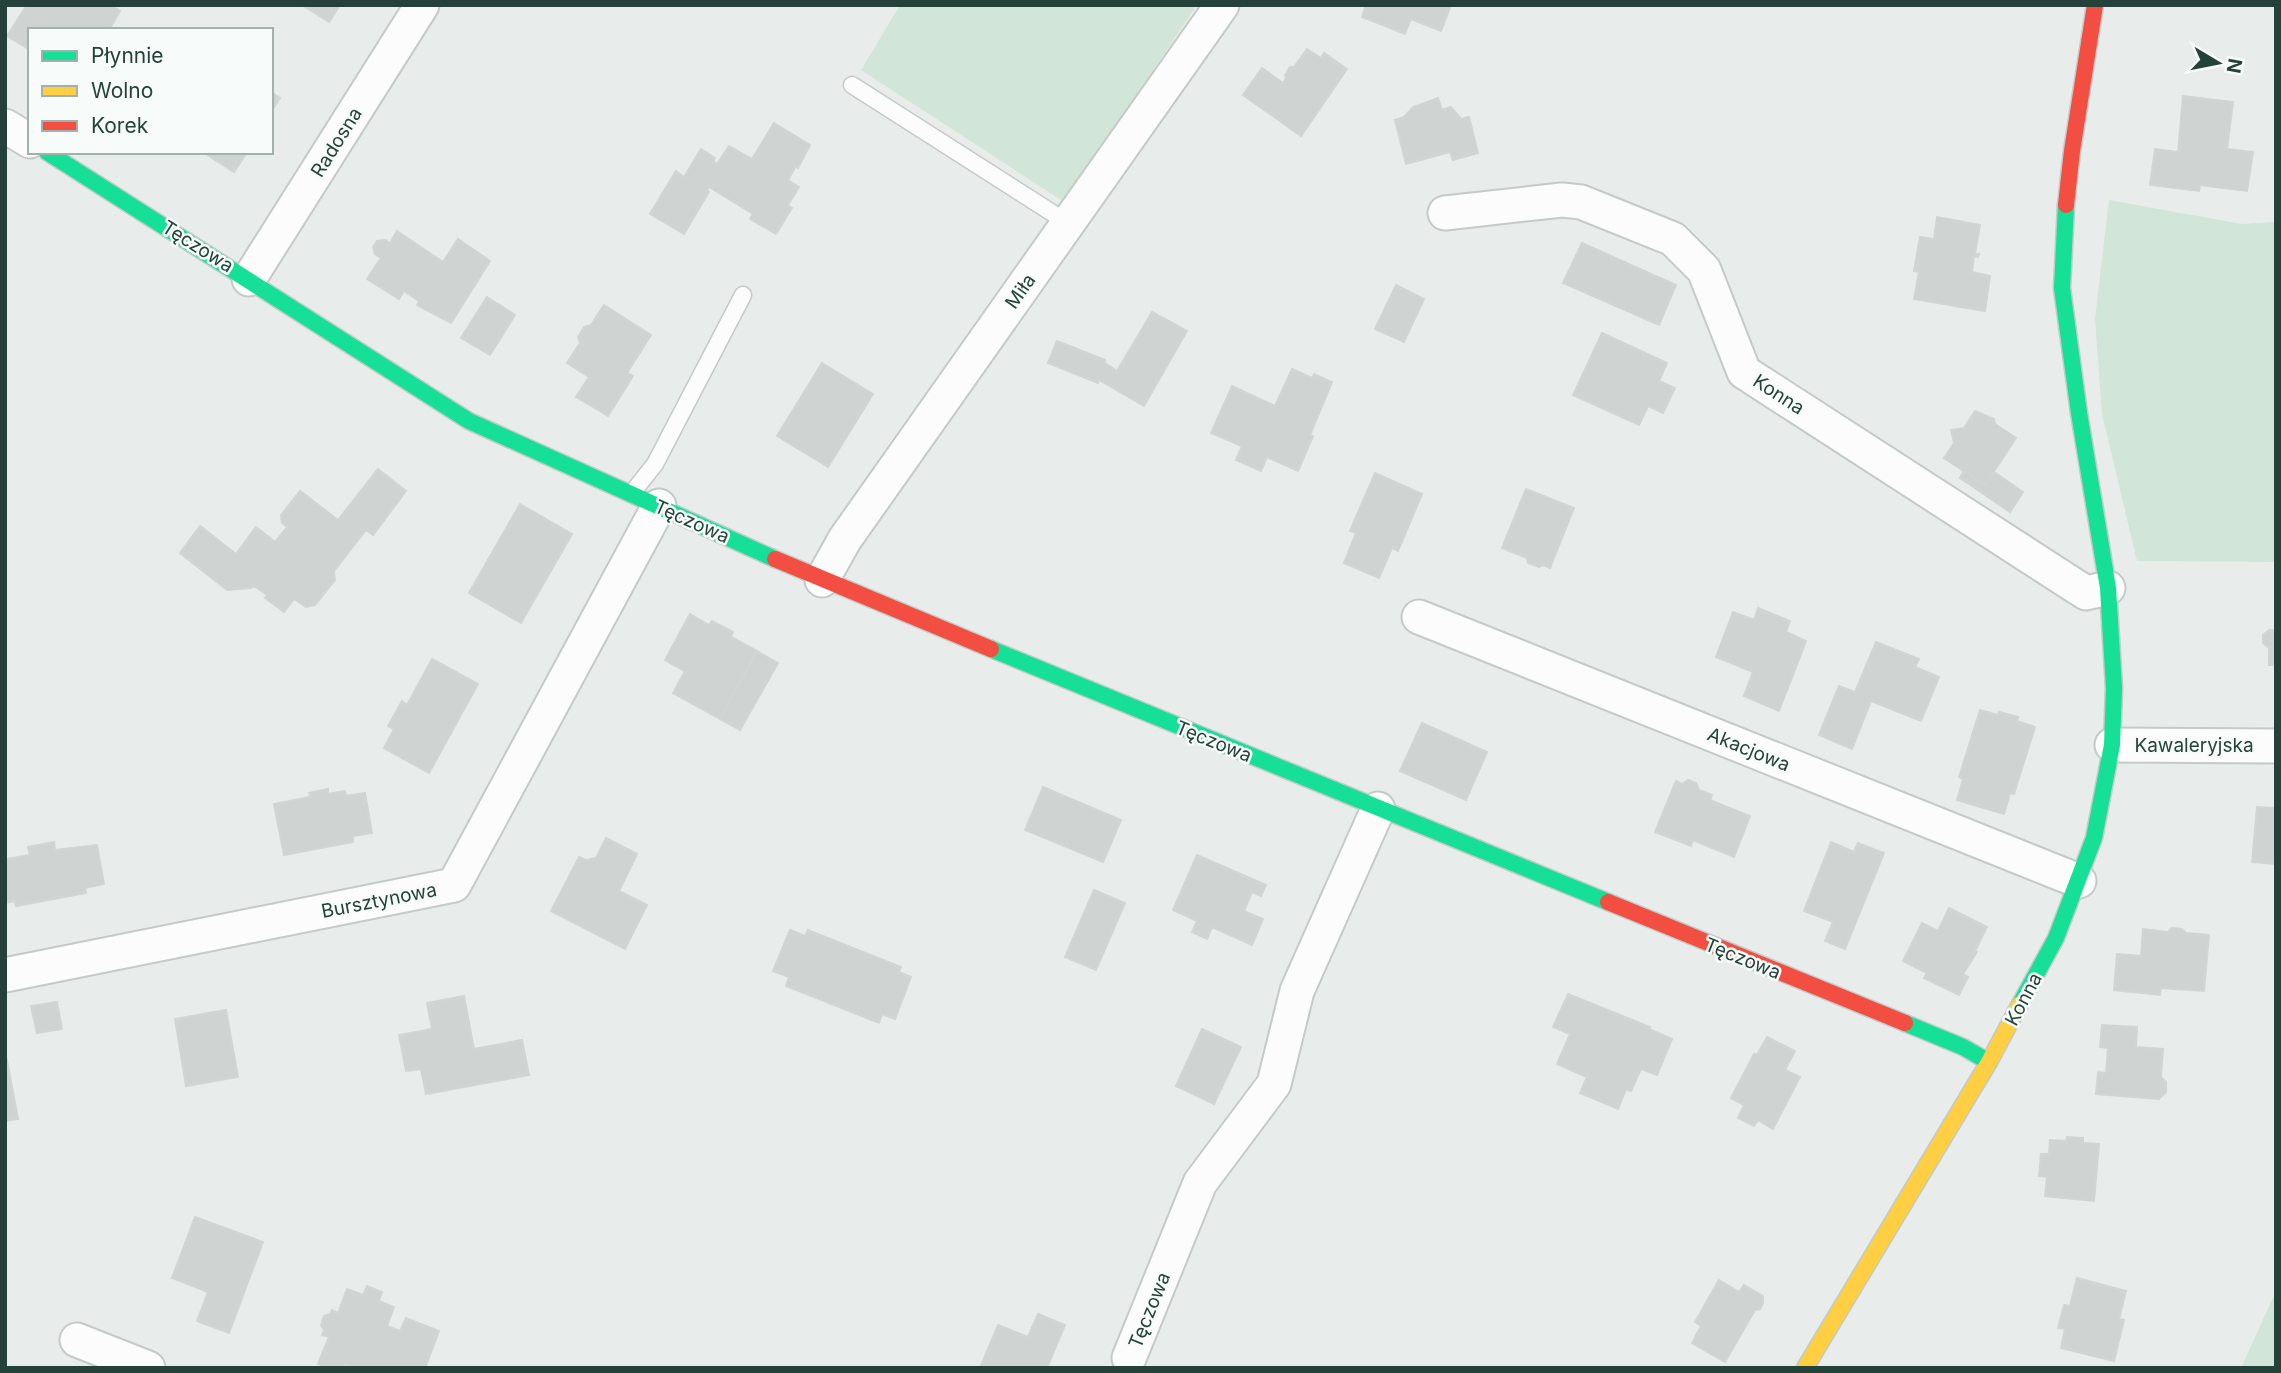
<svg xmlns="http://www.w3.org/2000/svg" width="2281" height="1373" font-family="Inter,sans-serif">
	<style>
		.green { fill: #d1e6d8 }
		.building { fill: #cfd4d2; stroke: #d1d6d4; stroke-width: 2 }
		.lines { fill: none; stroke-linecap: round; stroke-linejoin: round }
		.lane-casing { stroke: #c5cac8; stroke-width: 19 }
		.street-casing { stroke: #c5cac8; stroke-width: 37 }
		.fast-casing { stroke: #c3cbc8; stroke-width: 19 }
		.slow-casing { stroke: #c3cbc8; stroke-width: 19 }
		.jam-casing { stroke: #c3cbc8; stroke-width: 19 }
		.lane { stroke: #fcfcfc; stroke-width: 16 }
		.street { stroke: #fcfcfc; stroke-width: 33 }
		.fast { stroke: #16e098; stroke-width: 16 }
		.slow { stroke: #ffcf43; stroke-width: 16 }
		.jam { stroke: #f24e42; stroke-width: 16 }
		.labels { text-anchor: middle; stroke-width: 5; stroke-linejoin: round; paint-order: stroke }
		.street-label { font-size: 19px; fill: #24423a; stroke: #f7fbf9 }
	</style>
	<rect width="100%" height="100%" fill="#e8edeb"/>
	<g class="green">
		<polygon points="900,5 1197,5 1064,202 861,70"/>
		<polygon points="2109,200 2242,224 2276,222 2276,562 2137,561 2102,414 2095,319"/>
		<polygon points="2276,1291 2276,1368 2241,1368"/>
	</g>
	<g class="building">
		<polygon points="27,5 111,5 120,11 109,30 30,30 30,50 7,36"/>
		<polygon points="302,5 340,5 329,22"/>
		<polygon points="1366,5 1451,5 1441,31 1411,19 1405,34 1362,17"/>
		<polygon points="1307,49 1321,58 1324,53 1347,69 1301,136 1243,95 1262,68 1283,83 1286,78 1285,75 1290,67 1294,67"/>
		<polygon points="271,92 280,98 271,112"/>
		<polygon points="2183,96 2233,102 2227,149 2253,152 2247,191 2200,185 2199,191 2150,185 2155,149 2178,152"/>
		<polygon points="1438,98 1442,110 1451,107 1461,119 1469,117 1478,153 1453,160 1450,152 1406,164 1395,120 1404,117 1413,107"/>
		<polygon points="774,123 810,145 798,168 796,166 788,180 799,187 788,205 792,208 776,234 750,219 753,214 709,187 707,190 709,192 684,234 650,214 676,171 684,177 701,149 715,158 713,162 717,164 729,146 752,159"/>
		<polygon points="203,152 247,152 234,172"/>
		<polygon points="1937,217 1980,225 1975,254 1979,254 1978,257 1974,256 1972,272 1990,276 1985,311 1914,299 1919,272 1914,271 1920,237 1934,239"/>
		<polygon points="397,231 443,262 458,239 490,261 451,323 417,305 419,301 404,291 399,299 367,279 381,258 375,254 373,247 377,241 385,240 390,243"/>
		<polygon points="1582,243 1676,285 1659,325 1563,283"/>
		<polygon points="1396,285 1424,299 1404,342 1375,329"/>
		<polygon points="487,297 515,315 490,355 461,338"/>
		<polygon points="604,305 651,335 627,373 633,376 608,416 576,397 589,377 567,363 580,343 578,337 584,327 591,325"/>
		<polygon points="1152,312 1187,331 1144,406 1099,380 1098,383 1048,363 1057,341 1105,360 1105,363 1117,371"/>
		<polygon points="1602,333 1667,363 1659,381 1675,388 1663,413 1648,406 1639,425 1573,395"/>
		<polygon points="822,363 873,394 828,467 777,436"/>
		<polygon points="1292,369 1312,378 1314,374 1332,382 1310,435 1313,436 1298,471 1267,457 1261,471 1236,460 1242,446 1211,433 1232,386 1275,406"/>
		<polygon points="1975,411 1994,419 1995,424 2016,438 1985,485 1944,458 1954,443 1951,430 1964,428"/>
		<polygon points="378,469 406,491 373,535 366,530 334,571 335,580 315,605 306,607 294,599 284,612 265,598 267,595 254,586 251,588 227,590 180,553 200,526 236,554 256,527 275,542 287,527 282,523 281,515 300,491 338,520"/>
		<polygon points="1964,471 1985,485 1994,472 2023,492 2010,512 1960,478"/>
		<polygon points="1375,473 1422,494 1398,551 1392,548 1379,578 1344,563 1356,533 1350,531"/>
		<polygon points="1526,489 1574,508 1550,568 1543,565 1539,567 1528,563 1527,558 1502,548"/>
		<polygon points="520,504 572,534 521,623 469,593"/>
		<polygon points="1758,608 1790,621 1786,632 1806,641 1779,711 1744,696 1753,672 1716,657 1733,612 1754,620"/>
		<polygon points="690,614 709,625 712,621 733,632 731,637 757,651 720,719 673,693 685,671 665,660"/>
		<polygon points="2269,630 2276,630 2276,665 2269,665 2269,648 2263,643 2263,635"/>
		<polygon points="1876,642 1919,659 1915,667 1939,677 1921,721 1871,701 1852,749 1819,735 1839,686 1855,692"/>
		<polygon points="757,651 778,663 740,730 720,719"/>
		<polygon points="432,659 478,684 429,773 384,748 394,729 388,726 402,701 407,705"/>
		<polygon points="1980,710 1998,715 1999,712 2018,717 2017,721 2035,727 2014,794 2010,793 2004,814 1957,800 1963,779 1959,777"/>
		<polygon points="1422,723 1487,752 1466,800 1400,771"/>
		<polygon points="1688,780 1696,783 1699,790 1712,795 1710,800 1750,816 1734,857 1693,840 1691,846 1655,832 1676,781 1682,784"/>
		<polygon points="1043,787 1121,820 1103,862 1025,830"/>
		<polygon points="328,789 328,794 345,791 346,796 365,793 372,833 353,836 353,842 284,855 274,804 310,797 309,793"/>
		<polygon points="2257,807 2276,808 2276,864 2252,862"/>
		<polygon points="606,838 637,854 619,891 647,905 625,949 551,911 579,857 586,860 596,858"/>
		<polygon points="54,842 55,850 97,845 104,884 85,888 86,893 16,906 15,901 5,903 5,862 7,859 30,855 28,847"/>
		<polygon points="1831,842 1854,852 1858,843 1884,853 1845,949 1825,941 1833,922 1804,911"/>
		<polygon points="1197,855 1266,885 1261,896 1252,892 1244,911 1263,919 1252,945 1212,927 1207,939 1192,932 1197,921 1173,910"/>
		<polygon points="1094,890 1125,903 1096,970 1065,957"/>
		<polygon points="1949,908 1987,927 1975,951 1977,952 1963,974 1968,977 1959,995 1924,978 1927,973 1903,961 1922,923 1938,931"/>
		<polygon points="2172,928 2182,929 2186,933 2209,935 2204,991 2161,988 2160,995 2114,990 2117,954 2141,956 2143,929 2168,932"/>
		<polygon points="790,930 805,936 808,930 901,967 899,972 911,977 895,1019 882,1014 879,1023 786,986 789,977 773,971"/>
		<polygon points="1568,994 1650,1027 1649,1029 1672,1039 1657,1075 1641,1069 1631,1091 1626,1089 1618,1109 1580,1093 1587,1077 1557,1064 1570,1034 1553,1027"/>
		<polygon points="464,996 474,1049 522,1040 529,1075 426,1094 421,1069 406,1071 399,1035 432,1029 427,1003"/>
		<polygon points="57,1002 62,1029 37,1033 31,1006"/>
		<polygon points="226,1010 238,1077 186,1086 175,1019"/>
		<polygon points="2102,1025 2137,1027 2136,1047 2163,1049 2161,1077 2166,1082 2166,1092 2159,1099 2096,1094 2098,1072 2106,1073 2108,1048 2100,1047"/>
		<polygon points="1202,1029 1241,1047 1214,1104 1176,1086"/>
		<polygon points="1767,1037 1795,1051 1785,1070 1800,1077 1773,1129 1758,1120 1754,1126 1738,1118 1744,1105 1731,1098 1754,1054 1757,1055"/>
		<polygon points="5,1050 18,1119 5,1121"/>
		<polygon points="2067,1137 2083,1138 2083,1143 2099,1144 2094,1201 2045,1196 2047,1177 2039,1176 2041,1154 2049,1154 2050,1140 2066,1141"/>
		<polygon points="195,1217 263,1242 229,1333 197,1321 208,1292 172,1278"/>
		<polygon points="2077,1278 2126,1291 2119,1319 2124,1320 2114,1361 2061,1348 2065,1329 2058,1328 2064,1305 2070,1306"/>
		<polygon points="1719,1280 1739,1292 1744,1285 1763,1296 1763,1303 1760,1309 1755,1310 1725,1362 1692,1343 1701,1326 1695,1322"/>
		<polygon points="367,1286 382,1292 379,1301 394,1307 387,1326 400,1331 406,1318 439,1331 425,1368 354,1368 345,1364 344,1368 328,1368 318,1364 329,1337 322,1335 324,1330 321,1325 324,1316 330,1314 332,1310 338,1313 347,1289 363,1295"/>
		<polygon points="1038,1314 1065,1325 1047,1368 980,1368 998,1325 1028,1337"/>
	</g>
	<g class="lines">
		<g class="lane-casing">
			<g id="lane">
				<polyline points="852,85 1068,223"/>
				<polyline points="632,493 655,464 743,295"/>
			</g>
		</g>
		<g class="street-casing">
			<g id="street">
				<polyline points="5,126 30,141"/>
				<polyline points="1445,213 1562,200 1581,202 1673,239 1704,270 1744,372 2086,593 2108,588"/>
				<polyline points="249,279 422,5"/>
				<polyline points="822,580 845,539 1222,5"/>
				<polyline points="1419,617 2079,881"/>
				<polyline points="2112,745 2276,746"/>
				<polyline points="5,975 454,885 659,506"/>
				<polyline points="77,1340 148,1368"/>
				<polyline points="1129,1358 1200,1183 1274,1084 1297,991 1378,809"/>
			</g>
		</g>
		<g class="fast-casing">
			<g id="fast">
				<polyline points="47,152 469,421 775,559"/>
				<polyline points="991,649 1608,902"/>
				<polyline points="2020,1004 2056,938 2094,838 2112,745 2114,688 2108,588 2079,413 2062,288 2066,205"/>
				<polyline points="1905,1023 1963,1047 1989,1062"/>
			</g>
		</g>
		<g class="slow-casing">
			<polyline id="slow" points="1805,1368 1989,1062 2020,1004"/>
		</g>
		<g class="jam-casing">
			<g id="jam">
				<polyline points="2066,205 2072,151 2095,5"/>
				<polyline points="775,559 991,649"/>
				<polyline points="1608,902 1905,1023"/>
			</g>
		</g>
		<use href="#lane" class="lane"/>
		<use href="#street" class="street"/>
		<use href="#fast" class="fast"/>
		<use href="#slow" class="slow"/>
		<use href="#jam" class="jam"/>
	</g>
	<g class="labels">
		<g class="street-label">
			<text transform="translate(336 142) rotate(-58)" y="7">Radosna</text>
			<text transform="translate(198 246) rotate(32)" y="7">Tęczowa</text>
			<text transform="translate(1020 291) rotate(-55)" y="7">Miła</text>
			<text transform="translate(1779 394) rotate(33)" y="7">Konna</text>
			<text transform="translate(692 521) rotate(24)" y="7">Tęczowa</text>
			<text transform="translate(1214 741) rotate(22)" y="7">Tęczowa</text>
			<text x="2194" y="752">Kawaleryjska</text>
			<text transform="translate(1749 749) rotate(22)" y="7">Akacjowa</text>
			<text transform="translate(379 900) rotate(-11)" y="7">Bursztynowa</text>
			<text transform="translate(1743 958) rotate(22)" y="7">Tęczowa</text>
			<text transform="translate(2023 999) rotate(-62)" y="7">Konna</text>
			<text transform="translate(1149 1310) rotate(-68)" y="7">Tęczowa</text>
		</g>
	</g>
	<rect width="2281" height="1373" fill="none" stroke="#24423a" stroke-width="14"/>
	<rect x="28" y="28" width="245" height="126" fill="#f7fbf9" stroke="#a3b1ad" stroke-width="2"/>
	<rect x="42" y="51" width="35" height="10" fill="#16e098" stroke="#a3b1ad" stroke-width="2"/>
	<text x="91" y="63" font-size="21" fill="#24423a">Płynnie</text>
	<rect x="42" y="86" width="35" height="10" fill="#ffcf43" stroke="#a3b1ad" stroke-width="2"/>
	<text x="91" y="98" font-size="21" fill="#24423a">Wolno</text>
	<rect x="42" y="121" width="35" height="10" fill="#f24e42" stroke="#a3b1ad" stroke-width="2"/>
	<text x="91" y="133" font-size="21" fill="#24423a">Korek</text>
	<g transform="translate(2218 63) rotate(100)" stroke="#f7fbf9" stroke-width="5" paint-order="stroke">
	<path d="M0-5L12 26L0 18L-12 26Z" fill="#24423a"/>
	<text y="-10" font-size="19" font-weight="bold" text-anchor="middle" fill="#24423a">N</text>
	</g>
</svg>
